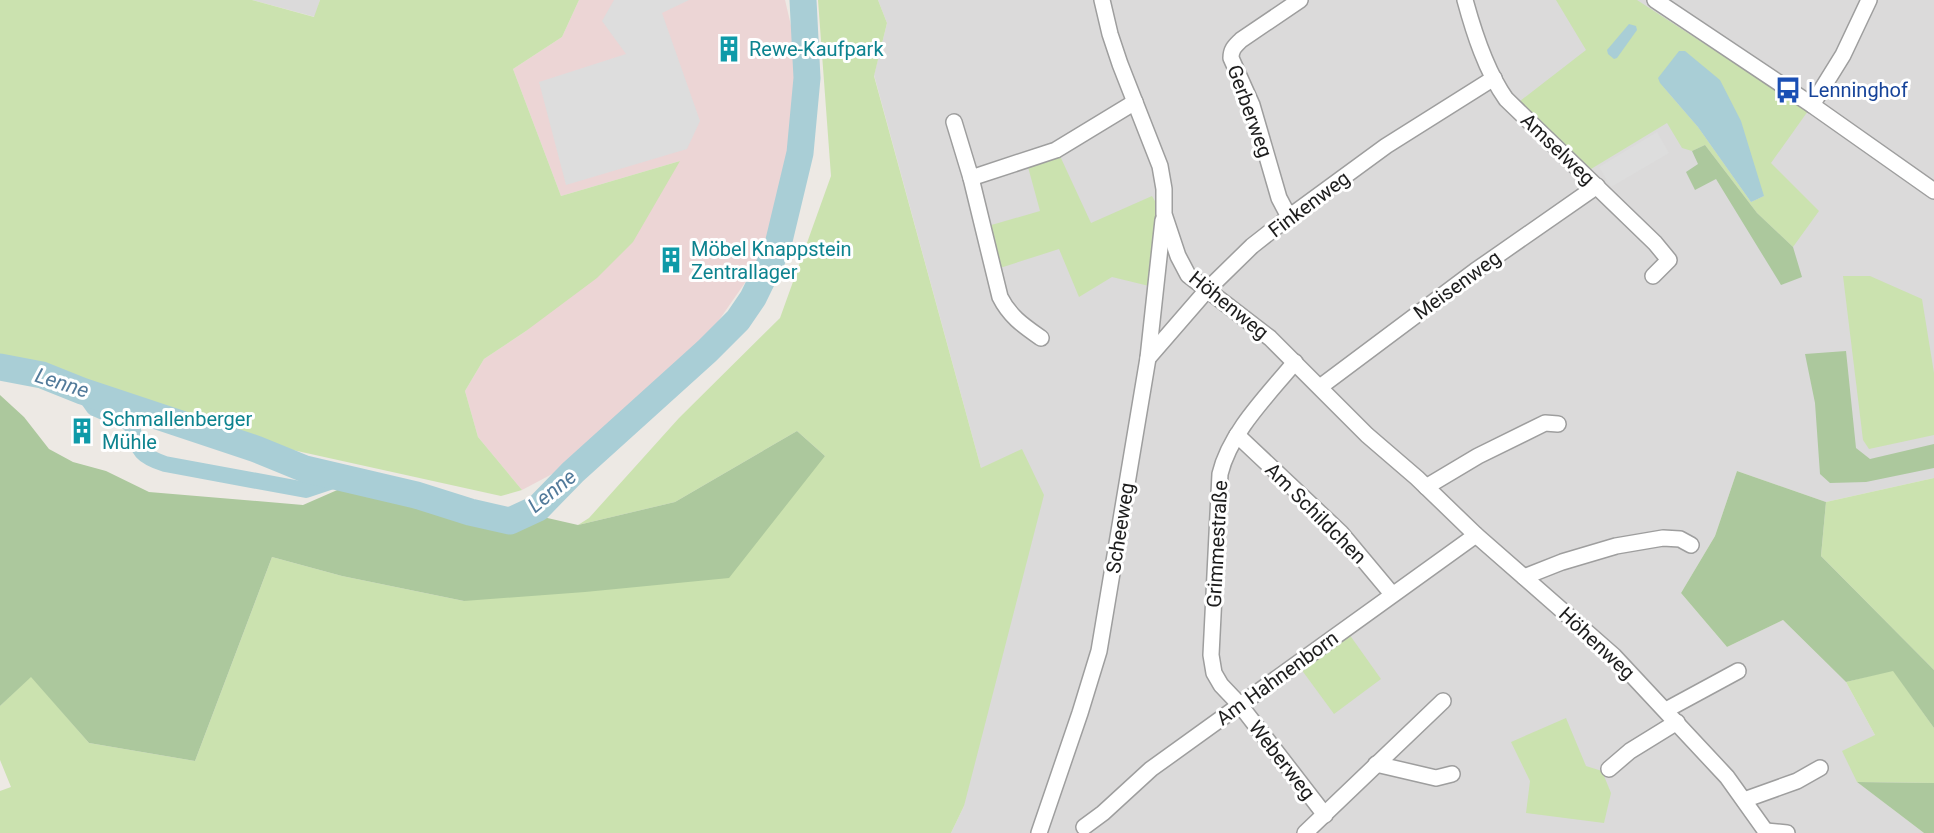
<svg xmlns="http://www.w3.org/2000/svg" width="1934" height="833" font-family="Roboto,sans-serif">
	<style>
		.residential { fill: #dbdada }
		.commercial { fill: #ecd5d5 }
		.grass { fill: #cbe2af; fill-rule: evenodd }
		.forest { fill: #acc89d }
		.parking { fill: #ddd }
		.water { fill: #a9ced6 }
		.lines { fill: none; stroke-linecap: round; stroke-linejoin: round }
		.canal { stroke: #a9ced6; stroke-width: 16 }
		.river { stroke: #a9ced6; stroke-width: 27 }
		.minor-casing { stroke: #9e9e9e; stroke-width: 18 }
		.minor { stroke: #fff; stroke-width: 15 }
		.labels { text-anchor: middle; stroke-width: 6; stroke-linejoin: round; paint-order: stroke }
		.culture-label { font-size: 20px; fill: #0d838f; stroke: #fff; text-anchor: start }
		.transit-label { font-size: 20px; fill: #164399; stroke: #fff; text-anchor: start }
		.street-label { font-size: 20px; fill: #1d1d1d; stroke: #fff }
		.water-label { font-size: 21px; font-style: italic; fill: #527a9a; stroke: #fff }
	</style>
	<rect width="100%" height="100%" fill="#ede9e4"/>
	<g class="residential">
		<polygon points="252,0 320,0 315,17"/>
		<polygon points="878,0 1934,0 1934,478 1826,502 1737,471 1715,536 1681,593 1727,647 1783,620 1846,682 1875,735 1857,782 1924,833 951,833 964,806 981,468 874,75 887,23"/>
	</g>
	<polygon class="commercial" points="579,0 785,0 795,43 806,107 791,180 758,264 717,323 663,379 573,463 522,490 478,437 465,391 484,359 526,331 680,161 561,196 513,69 562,37"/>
	<g class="grass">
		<polygon points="0,0 252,0 314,17 320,0 579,0 562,37 513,69 561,196 680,161 633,242 597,278 526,331 484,359 465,391 478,437 522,490 501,496 152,419 0,357"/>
		<polygon points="818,0 878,0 887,23 874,76 981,468 1022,449 1044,495 964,806 951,833 0,833 0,791 11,787 0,760 0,706 31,676 89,743 195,761 272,557 342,576 464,601 825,456 797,431 675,502 578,525 589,518 679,418 780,318 831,176"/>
		<path d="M1556 0H1637L1808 111 1771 163 1819 211 1793 247 1757 213 1705 145 1692 151 1682 148 1667 123 1591 169 1520 101 1586 50ZM1660 83 1764 196 1751 202 1698 127Z"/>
		<polygon points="1060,156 1091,223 1152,196 1159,208 1149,286 1112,277 1079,297 1059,249 1000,268 988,226 1040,211 1028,167"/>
		<polygon points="1843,276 1870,276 1922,299 1934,373 1934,435 1869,449 1863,440"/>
		<polygon points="1934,478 1934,670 1821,556 1826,502"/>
		<polygon points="1349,634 1381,679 1334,714 1301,669"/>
		<polygon points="1893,670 1934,728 1934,783 1857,782 1842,751 1875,735 1846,682"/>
		<polygon points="1566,718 1586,766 1602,771 1611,793 1604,823 1526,813 1530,781 1511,742"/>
	</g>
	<g class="forest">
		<polygon points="1705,145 1757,213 1793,247 1802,277 1781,285 1716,179 1695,190 1686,172 1698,164 1692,151"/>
		<polygon points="1846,351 1856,448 1870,459 1934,444 1934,468 1866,482 1830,483 1820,474 1815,403 1805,354"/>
		<polygon points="0,395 24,417 49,449 73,462 106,471 149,492 303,505 367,477 578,525 675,502 797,431 825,456 729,578 585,592 464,601 342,576 272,557 195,761 89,743 31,677 0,706"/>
		<polygon points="1737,471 1826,502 1821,556 1934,670 1934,728 1893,671 1846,682 1783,620 1727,647 1681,593 1715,536"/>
		<polygon points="1857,782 1934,783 1934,833 1924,833"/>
	</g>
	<g class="parking">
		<polygon points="614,0 689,0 662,13 700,121 687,149 566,185 539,82 626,54 602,21"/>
		<polygon points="1657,132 1669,153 1611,187 1599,167"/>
	</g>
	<g class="water">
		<polygon points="1629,24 1636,26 1637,30 1617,58 1614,59 1608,54 1607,50"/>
		<polygon points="1679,51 1685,51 1720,80 1741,121 1764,196 1751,202 1698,127 1660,83 1658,78"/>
	</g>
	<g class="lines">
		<path class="canal" d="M82 391 94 408 131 424C139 450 138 455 165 464L306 490 342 478"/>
		<polyline class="river" points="0,367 42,375 82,391 256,449 305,469 416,495 470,512 510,521 538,508 573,472 707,351 738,320 753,298 777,249 800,153 807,78 803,0"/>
		<g class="minor-casing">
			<g id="minor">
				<polyline points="1102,0 1110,34 1120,64 1160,166 1164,189 1164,214 1178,256 1188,275 1270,338 1367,435 1417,478 1476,535 1614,656 1727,777 1767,833"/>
				<path d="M1465 0C1474 33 1486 71 1506 99L1655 243 1669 260 1653 276"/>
				<polyline points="1655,0 1812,105 1934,191"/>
				<polyline points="1812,105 1843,55 1869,0"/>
				<polyline points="954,122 971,178 1056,150 1135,102"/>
				<path d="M971 178 1000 297C1010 317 1024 326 1041 338"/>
				<path d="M1289 217 1279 198 1252 105 1231 58C1231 49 1235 46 1241 40L1300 0"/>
				<polyline points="1148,358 1207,290 1252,246 1289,217 1386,146 1494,78"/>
				<path d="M1295 362C1268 395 1230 432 1220 474L1211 655 1214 673 1221 685 1240 705 1325 815"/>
				<polyline points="1320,387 1475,271 1597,186"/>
				<polyline points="1237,435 1341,533 1392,594"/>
				<polyline points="1426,487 1478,456 1545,423 1558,424"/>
				<polyline points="1524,577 1562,562 1616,546 1663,538 1680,539 1691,545"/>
				<polyline points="1666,710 1738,671"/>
				<polyline points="1376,764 1436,778 1452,774"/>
				<polyline points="1609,769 1630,751 1677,722"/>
				<polyline points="1744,800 1797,781 1820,768"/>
				<polyline points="1084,827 1103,813 1151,769 1476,535"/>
				<polyline points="1766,831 1787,833"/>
				<polyline points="1039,833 1080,713 1099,651 1148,358 1163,220"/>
				<polyline points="1305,833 1443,701"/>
			</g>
		</g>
		<use href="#minor" class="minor"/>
	</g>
	<defs>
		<g id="building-bare" transform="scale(2.07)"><path d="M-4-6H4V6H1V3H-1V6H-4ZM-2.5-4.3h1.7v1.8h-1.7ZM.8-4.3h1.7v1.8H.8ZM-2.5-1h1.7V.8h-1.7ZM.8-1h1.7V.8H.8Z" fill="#0f9aa8" stroke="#fff" stroke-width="2.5" paint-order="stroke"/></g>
		<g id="bus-bare" transform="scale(2.07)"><path d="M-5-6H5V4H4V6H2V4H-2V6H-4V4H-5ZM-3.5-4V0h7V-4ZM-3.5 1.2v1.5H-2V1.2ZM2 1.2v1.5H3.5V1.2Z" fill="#1a4fb4" stroke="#fff" stroke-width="2.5" paint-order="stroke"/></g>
	</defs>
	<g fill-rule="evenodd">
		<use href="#building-bare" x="729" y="49"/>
		<use href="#bus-bare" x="1788" y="90"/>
		<use href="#building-bare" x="671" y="260"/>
		<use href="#building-bare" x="82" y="431"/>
	</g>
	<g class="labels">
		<g class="culture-label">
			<text x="749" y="56">Rewe-Kaufpark</text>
			<text x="691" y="256">Möbel Knappstein<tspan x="691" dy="23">Zentrallager</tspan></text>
			<text x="102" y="426">Schmallenberger<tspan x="102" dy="23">Mühle</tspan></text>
		</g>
		<g class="transit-label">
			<text x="1808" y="97">Lenninghof</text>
		</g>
		<g class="street-label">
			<text transform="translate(1250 111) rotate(70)" y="7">Gerberweg</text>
			<text transform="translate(1558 149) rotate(44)" y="7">Amselweg</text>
			<text transform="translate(1309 204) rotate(-37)" y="7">Finkenweg</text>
			<text transform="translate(1457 285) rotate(-36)" y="7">Meisenweg</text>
			<text transform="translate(1229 305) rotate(39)" y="7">Höhenweg</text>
			<text transform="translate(1316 513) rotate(45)" y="7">Am Schildchen</text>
			<text transform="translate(1120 528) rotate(-81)" y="7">Scheeweg</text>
			<text transform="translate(1217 544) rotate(-87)" y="7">Grimmestraße</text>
			<text transform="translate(1597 643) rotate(43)" y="7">Höhenweg</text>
			<text transform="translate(1277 678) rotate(-36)" y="7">Am Hahnenborn</text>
			<text transform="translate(1282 760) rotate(52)" y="7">Weberweg</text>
		</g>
		<g class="water-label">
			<text transform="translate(62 383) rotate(18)" y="7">Lenne</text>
			<text transform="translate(552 491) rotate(-39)" y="7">Lenne</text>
		</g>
	</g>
</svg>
